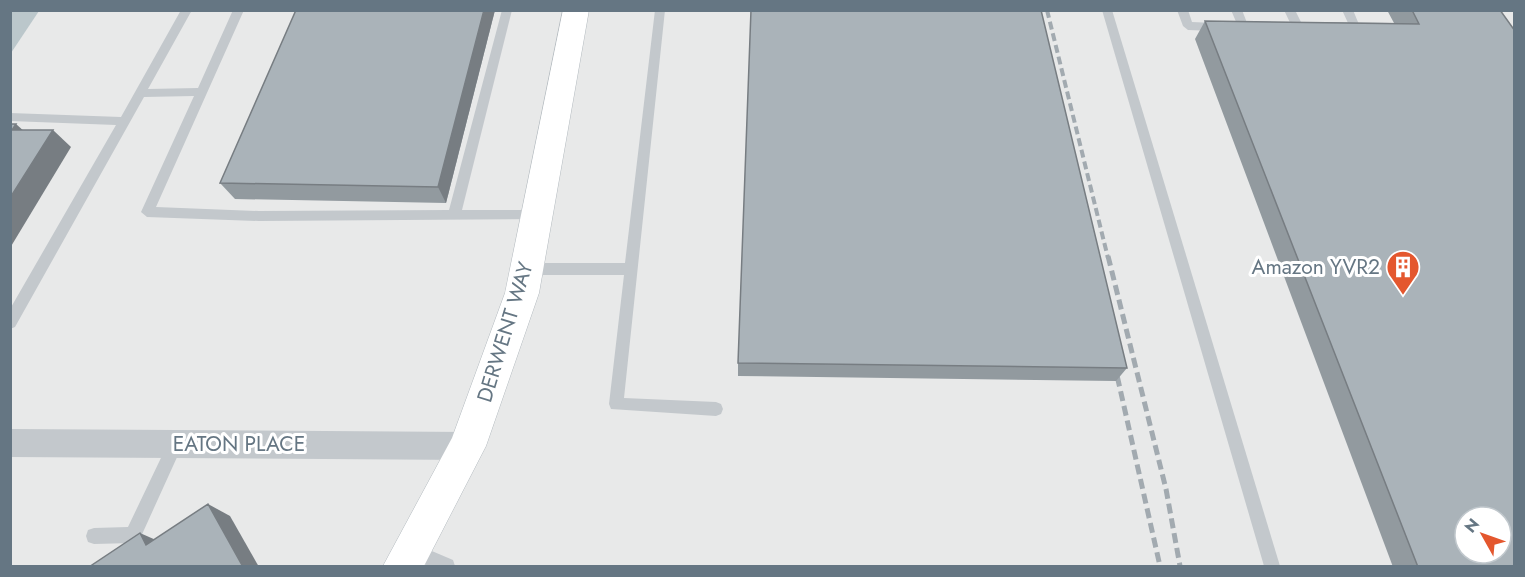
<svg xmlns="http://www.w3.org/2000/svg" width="1525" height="577" font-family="Jost,sans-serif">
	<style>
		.built { fill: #e8e9e9; fill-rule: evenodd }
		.water { fill: #bbc7cb }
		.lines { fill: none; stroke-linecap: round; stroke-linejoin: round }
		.secondary-casing { stroke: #b3babf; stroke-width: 1 }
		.lane { fill: #c3c8cc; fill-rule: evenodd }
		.street { fill: #c3c8cc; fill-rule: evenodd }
		.secondary { fill: #fff; fill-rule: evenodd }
		.rail-far1 { stroke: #a2aab0; stroke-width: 4; stroke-dasharray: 8 4; stroke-linecap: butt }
		.rail { stroke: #a2aab0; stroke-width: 5; stroke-dasharray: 10 5; stroke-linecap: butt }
		.wall { fill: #929a9f }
		.shaded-wall { fill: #777d82 }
		.building { fill: #aab3b9; stroke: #777d82; stroke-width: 1.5; fill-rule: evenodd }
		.labels { text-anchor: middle; stroke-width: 6; stroke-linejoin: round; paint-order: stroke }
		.poi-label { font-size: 21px; fill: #657683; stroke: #fff; text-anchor: end }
		.street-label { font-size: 21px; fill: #657683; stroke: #fff }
	</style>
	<rect width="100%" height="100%" fill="#fafaf8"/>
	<path class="built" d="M10 11H1514V566H11ZM1465 517H1501V553H1465Z"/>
	<polygon class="water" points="11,10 39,11 11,53 10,11"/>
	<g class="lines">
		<g class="secondary-casing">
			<polygon id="secondary" points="563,10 589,10 539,293 486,446 424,566 383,566 452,438 505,293"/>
		</g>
		<g class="lane">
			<polygon points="181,10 192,10 148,89 198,88 233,10 244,10 156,207 259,211 449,210 502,10 512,10 462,210 537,210 543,215 542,219 259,221 147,217 141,212 194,96 144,97 15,327 10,329 10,309 116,125 10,121 10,113 121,117"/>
			<polygon points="655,10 665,10 624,398 716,402 721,404 723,409 721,414 716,416 611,409 609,404 624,275 526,275 521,273 519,269 521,265 526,263 625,263"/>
			<polygon points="1102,10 1112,10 1280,566 1264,566"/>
			<polygon points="1177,10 1188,10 1192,22 1237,24 1231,10 1242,10 1249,28 1244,32 1188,30 1183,26"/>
			<polygon points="1284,10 1295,10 1301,22 1310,22 1315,26 1310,30 1293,29"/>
			<polygon points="1342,10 1353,10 1360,27 1359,30 1340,30 1340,24 1348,23"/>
			<polygon points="175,437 180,439 183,444 139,541 133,543 94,544 88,542 86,536 88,530 94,528 128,527 170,439"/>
			<polygon points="413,543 453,560 455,566 429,566 407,557 405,551 407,545"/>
		</g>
		<polygon class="street" points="10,429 468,432 479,436 483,446 479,456 468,460 10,457"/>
		<use href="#secondary" class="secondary"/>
		<polyline class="rail-far1" points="1047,10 1108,258"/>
		<g class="rail">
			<polyline points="1108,256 1166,489 1180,566"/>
			<polyline points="1114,362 1160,566"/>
		</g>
	</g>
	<g class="wall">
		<polygon points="495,10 446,203 235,199 220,183"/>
		<polygon points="1387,10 1500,10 1515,567 1393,567 1195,39 1205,21 1394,23"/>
		<polygon points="738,363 1127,368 1116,381 738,376"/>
	</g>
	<g class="shaded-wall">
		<polygon points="484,10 495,10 446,203 438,187"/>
		<polygon points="16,124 35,141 12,130"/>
		<polygon points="53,130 71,147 10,248 10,198"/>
		<polygon points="208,504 230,516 259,567 243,567"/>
		<polygon points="140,533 165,544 146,545"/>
	</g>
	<g class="building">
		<polygon points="296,10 484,10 438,187 220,183"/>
		<polygon points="751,10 1041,10 1127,368 738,363"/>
		<path d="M1412 10H1500L1515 31V567H1418L1205 21 1419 24ZM1465 517H1501V553H1465Z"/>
		<polygon points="10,124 16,124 12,130 53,130 10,198"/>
		<polygon points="208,504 243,567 89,567 140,533 146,545"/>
	</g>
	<defs>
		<g id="building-pin" transform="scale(1.725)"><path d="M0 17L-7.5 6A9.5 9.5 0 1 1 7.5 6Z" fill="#e4572e" stroke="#fff"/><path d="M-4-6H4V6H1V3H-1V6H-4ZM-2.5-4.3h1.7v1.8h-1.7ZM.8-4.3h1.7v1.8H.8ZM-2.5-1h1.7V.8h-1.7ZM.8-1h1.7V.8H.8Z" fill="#fff"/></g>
	</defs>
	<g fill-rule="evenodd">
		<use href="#building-pin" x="1403" y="267"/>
	</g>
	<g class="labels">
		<g class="poi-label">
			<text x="1380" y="274">Amazon YVR2</text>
		</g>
		<g class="street-label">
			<text transform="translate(505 332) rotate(-73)" y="7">DERWENT WAY</text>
			<text x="239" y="451">EATON PLACE</text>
		</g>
	</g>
	<rect width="1525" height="577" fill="none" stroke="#657683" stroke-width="24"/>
	<g transform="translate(1483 535) rotate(310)"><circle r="28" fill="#ffffff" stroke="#c1c8cd" stroke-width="1.5"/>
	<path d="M0-4.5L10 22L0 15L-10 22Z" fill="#e4572e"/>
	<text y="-9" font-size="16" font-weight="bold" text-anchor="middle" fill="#657683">N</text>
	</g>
</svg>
